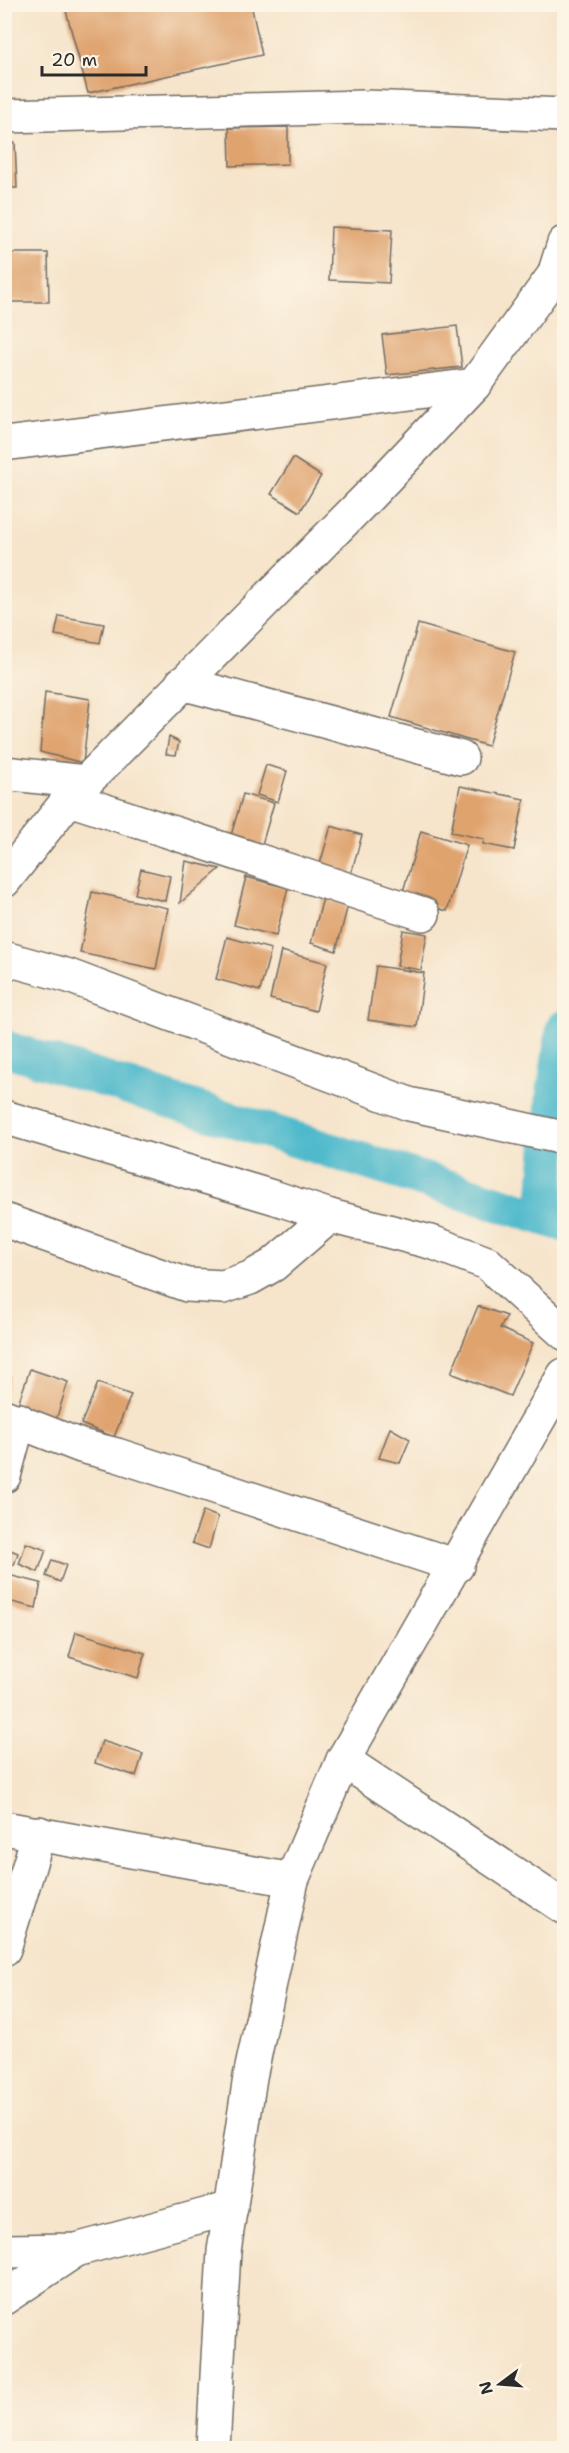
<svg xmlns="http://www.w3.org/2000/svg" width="569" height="2453" font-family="'Shantell Sans',sans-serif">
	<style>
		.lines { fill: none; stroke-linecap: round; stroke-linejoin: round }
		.canal { stroke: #50bacc; stroke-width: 36 }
		.building { fill: #dfa36e }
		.minor-casing { stroke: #726c63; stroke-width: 36 }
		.major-casing { stroke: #726c63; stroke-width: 36 }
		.minor { stroke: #fff; stroke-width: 33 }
		.major { stroke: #fff; stroke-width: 33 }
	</style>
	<rect width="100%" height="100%" fill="#fcf5e5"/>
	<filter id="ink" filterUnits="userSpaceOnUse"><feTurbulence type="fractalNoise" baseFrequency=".0167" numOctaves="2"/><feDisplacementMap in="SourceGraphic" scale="12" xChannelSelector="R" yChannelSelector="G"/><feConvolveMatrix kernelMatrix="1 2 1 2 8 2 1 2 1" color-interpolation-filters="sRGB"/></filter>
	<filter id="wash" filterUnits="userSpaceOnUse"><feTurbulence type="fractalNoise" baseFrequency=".008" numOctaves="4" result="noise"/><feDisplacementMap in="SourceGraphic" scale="24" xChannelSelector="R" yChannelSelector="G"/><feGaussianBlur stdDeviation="1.35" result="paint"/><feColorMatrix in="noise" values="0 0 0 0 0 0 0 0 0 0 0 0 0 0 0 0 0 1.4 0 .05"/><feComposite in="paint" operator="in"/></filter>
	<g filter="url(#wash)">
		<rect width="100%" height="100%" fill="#f6e4cb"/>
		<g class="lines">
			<g class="canal">
				<polyline points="4,1048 564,1224"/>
				<polyline points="544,1217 554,1094 564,1028"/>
			</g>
		</g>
		<g id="blocks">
			<g class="building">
				<polygon points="75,4 251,4 262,55 88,93 65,7"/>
				<polygon points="288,127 288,164 230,166 229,128"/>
				<polygon points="4,143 15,143 17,188 4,188"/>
				<polygon points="331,227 392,230 389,283 329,280"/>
				<polygon points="4,253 48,253 49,302 4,302"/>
				<polygon points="457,326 462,367 387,375 382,335"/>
				<polygon points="293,458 321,476 300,512 271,494"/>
				<polygon points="59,616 104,624 100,643 55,635"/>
				<polygon points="418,624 515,652 488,746 391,717"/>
				<polygon points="45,692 90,699 83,763 40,752"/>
				<polygon points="169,737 179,742 176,755 166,754"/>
				<polygon points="266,765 287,771 278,802 257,795"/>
				<polygon points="460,786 524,799 514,850 483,844 484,839 451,832"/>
				<polygon points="243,794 274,803 261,848 230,839"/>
				<polygon points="331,826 362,835 349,881 318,871"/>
				<polygon points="421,831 467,845 447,911 401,898"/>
				<polygon points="186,861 220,869 180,903"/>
				<polygon points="141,869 170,876 165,901 135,894"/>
				<polygon points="246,877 288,888 276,936 234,925"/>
				<polygon points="92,892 168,908 156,969 80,953"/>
				<polygon points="323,898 348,905 336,951 311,943"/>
				<polygon points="403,930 427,934 421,970 397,966"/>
				<polygon points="227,937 271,949 260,991 216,979"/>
				<polygon points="281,951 327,963 316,1011 270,999"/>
				<polygon points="376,966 424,973 417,1027 368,1020"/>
				<polygon points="478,1306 507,1316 500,1328 533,1343 510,1396 451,1373"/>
				<polygon points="30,1369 68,1382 56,1420 17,1407"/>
				<polygon points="4,1374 10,1376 5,1393 4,1392"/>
				<polygon points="98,1383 131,1395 114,1437 81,1424"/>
				<polygon points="390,1428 410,1439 400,1463 379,1458"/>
				<polygon points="203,1511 218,1517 209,1549 192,1543"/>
				<polygon points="26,1543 46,1550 38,1572 19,1564"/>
				<polygon points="8,1549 18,1553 14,1565 4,1561"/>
				<polygon points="52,1560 66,1565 60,1582 46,1576"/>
				<polygon points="4,1574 41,1583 36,1608 4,1600"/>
				<polygon points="76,1632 145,1653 138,1678 69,1657"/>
				<polygon points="102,1741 143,1754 136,1776 95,1763"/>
			</g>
		</g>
	</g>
	<g filter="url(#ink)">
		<use href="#blocks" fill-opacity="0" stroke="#726c63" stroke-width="1.5"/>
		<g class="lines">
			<g class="minor-casing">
				<g id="minor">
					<polyline points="4,116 365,107 564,115"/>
					<polyline points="4,444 474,385"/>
					<polyline points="182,683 461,758"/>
					<polyline points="4,773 86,782"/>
					<polyline points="69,799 423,914"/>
					<polyline points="4,881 69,799 367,498 474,385 554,275 564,243"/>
					<polyline points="4,958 69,976 409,1104 564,1138"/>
					<polyline points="4,1117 276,1198 330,1216 434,1243 487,1263 564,1333"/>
					<polyline points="4,1220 187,1285 223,1287 250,1278 273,1265 330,1216"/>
					<polyline points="4,1416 81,1446 117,1455 457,1566"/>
					<polyline points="4,1476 19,1420"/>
					<polyline points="343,1760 564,1907"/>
					<polyline points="4,1828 292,1880"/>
					<polyline points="4,1949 39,1833"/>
					<polyline points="4,2251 76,2250 231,2208"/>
					<polyline points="4,2298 76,2250"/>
				</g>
			</g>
			<g class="major-casing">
				<polyline id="major" points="213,2448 224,2251 250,2077 292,1880 343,1760 564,1375"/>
			</g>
			<use href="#minor" class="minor"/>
			<use href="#major" class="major"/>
		</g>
	</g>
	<rect width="569" height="2453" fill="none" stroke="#fcf5e5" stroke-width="24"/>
	<g transform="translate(500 2384) rotate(254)" stroke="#fcf5e5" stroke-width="4.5" paint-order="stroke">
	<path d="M0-4.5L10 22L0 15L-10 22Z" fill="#2b2b2b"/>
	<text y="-9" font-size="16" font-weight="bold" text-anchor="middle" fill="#2b2b2b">N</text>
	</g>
	<path d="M42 66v9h104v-9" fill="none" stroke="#2b2b2b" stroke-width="3"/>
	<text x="51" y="66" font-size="18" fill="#2b2b2b" stroke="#fcf5e5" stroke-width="4.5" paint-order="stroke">20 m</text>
</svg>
